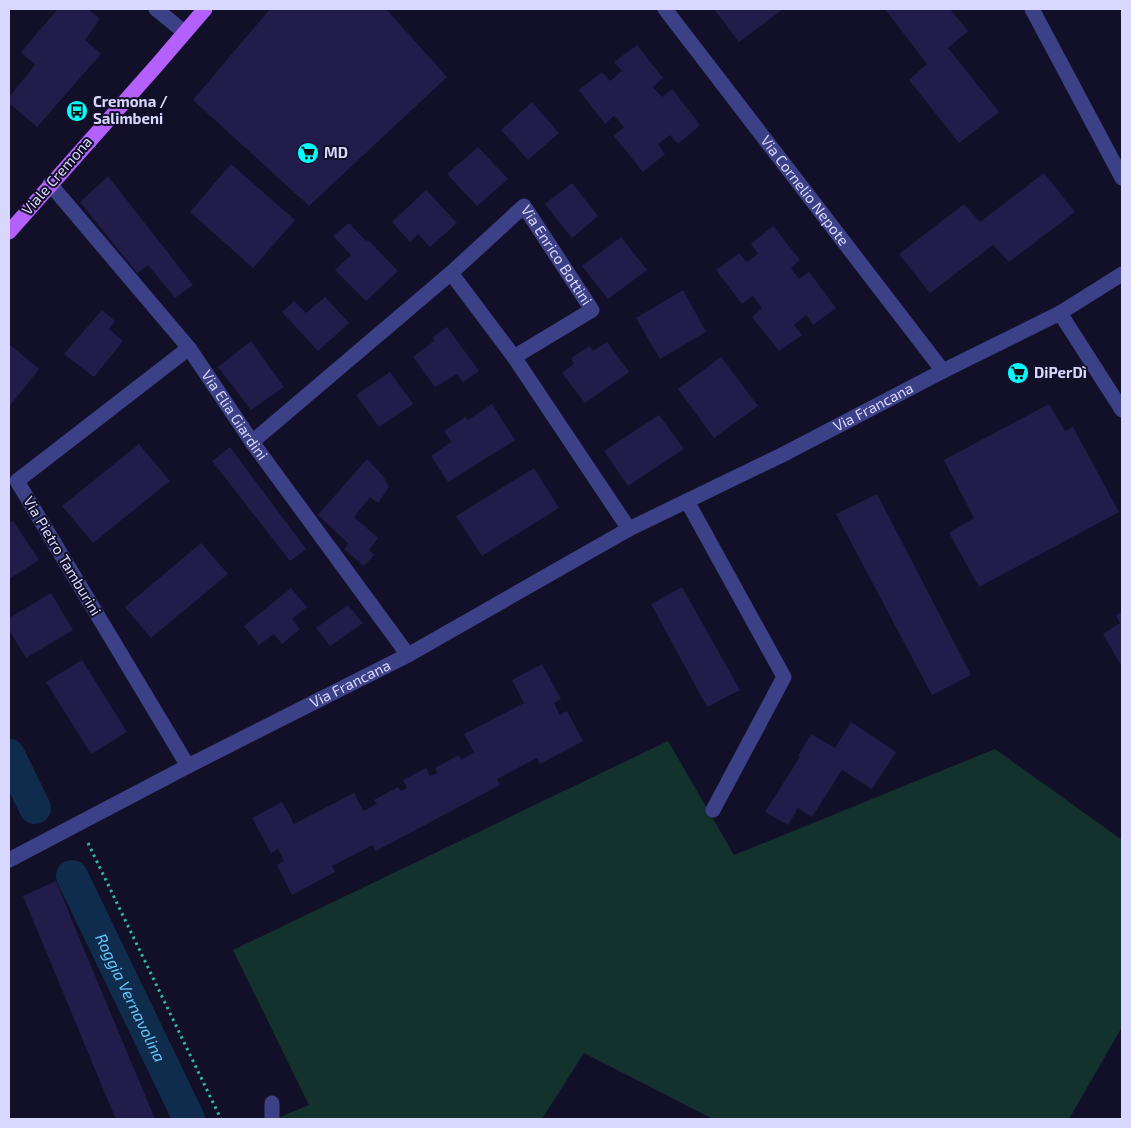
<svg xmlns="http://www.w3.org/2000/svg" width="1131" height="1128" font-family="'Exo 2',sans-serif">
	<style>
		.green { fill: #13322e }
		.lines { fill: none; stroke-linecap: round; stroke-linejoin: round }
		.canal { stroke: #0f2c4d; stroke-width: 32 }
		.building { fill: #211c49 }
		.path { stroke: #31b9a3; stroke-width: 3; stroke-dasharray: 2.5 4; stroke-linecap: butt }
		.minor { stroke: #3c4086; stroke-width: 15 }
		.major { stroke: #b360fd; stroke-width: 15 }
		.labels { text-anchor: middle; stroke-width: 4; stroke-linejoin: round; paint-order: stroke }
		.poi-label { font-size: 15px; font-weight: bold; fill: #d8d8ff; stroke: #121028; text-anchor: start }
		.street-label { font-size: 15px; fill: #d8d8ff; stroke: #121028 }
		.water-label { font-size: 16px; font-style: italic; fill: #67c7fd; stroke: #121028 }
	</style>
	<rect width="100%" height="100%" fill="#121028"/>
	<polygon class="green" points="668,741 734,855 995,749 1122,840 1122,1027 1069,1119 713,1119 584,1053 542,1119 275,1119 309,1105 233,950"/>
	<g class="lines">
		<g class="canal">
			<polyline points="9,755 35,808"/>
			<path id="s1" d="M72 876 189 1119"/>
		</g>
	</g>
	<g class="building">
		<polygon points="58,9 88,9 100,19 85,40 101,54 37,127 9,103 9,97 35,65 21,52"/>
		<polygon points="270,9 386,9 447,77 309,206 193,100"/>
		<polygon points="714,9 783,9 739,42"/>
		<polygon points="885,9 950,9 968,31 948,48 999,112 959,143 909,80 927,64"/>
		<polygon points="637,45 663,78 653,87 662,97 672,89 700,125 678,144 670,135 658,144 665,154 643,172 614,136 624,127 614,116 605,124 579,90 602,72 610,81 622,71 614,62"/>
		<polygon points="532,102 559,133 528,160 501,130"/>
		<polygon points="478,147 508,179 477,206 447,174"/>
		<polygon points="231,164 295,220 253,268 190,212"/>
		<polygon points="1044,173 1075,212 1009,262 993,245 930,293 899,254 964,204 980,222"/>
		<polygon points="108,176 193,285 175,298 148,265 137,273 80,202"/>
		<polygon points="572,183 598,216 572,238 545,204"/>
		<polygon points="426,190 457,223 430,247 418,234 410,242 392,222"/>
		<polygon points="349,223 366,241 368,240 398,271 366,301 335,270 351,255 333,236"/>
		<polygon points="773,226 800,260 791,268 799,279 809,272 836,308 813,325 806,315 794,325 802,335 779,351 752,317 762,308 753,296 742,304 716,270 739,253 747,262 758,254 751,244"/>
		<polygon points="621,237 647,270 608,299 582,266"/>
		<polygon points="683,290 706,332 660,359 636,318"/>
		<polygon points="325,297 349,323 318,351 282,312 294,301 306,313"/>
		<polygon points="102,310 115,321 109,329 123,341 94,377 64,354"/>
		<polygon points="447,327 479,371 463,382 457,374 435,387 413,357 434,341 433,337"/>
		<polygon points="251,341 284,387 251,410 218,367"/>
		<polygon points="607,342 629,372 585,403 562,373 574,364 571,358 589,346 593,351"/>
		<polygon points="9,344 39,369 9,407"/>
		<polygon points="721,357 758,406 714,438 678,389"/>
		<polygon points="390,372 413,404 379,427 356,395"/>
		<polygon points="492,404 515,440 448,482 431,456 451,442 444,431 465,417 468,420"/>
		<polygon points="1049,404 1065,431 1073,427 1119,512 979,587 949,533 974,518 944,460"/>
		<polygon points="659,415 684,449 628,486 604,451"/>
		<polygon points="139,444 170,481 93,543 62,506"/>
		<polygon points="230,447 306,549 290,561 212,461"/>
		<polygon points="367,459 383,476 389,487 378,503 370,497 354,517 378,538 369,550 374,555 364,566 344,549 348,543 318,515"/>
		<polygon points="534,468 559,508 482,556 456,516"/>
		<polygon points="877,494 971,675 932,695 836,514"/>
		<polygon points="13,521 39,560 9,579 9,523"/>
		<polygon points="201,543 228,574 151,638 125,607"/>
		<polygon points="682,587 740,690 707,707 651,604"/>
		<polygon points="291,588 307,607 292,619 300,629 282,644 274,634 259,645 244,626"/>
		<polygon points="51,593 73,630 26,658 9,630 9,618"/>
		<polygon points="348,605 363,623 330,646 316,628"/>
		<polygon points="1122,612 1122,667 1103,634 1120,623 1116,615"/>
		<polygon points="82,660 127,732 91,754 46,682"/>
		<polygon points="542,664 561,699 554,703 560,715 567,711 583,741 540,764 537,758 497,779 500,785 376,851 373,845 332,866 335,872 292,895 277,865 284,861 278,849 271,853 252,818 282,802 294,824 354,793 363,811 377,804 374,800 398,787 401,791 407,788 403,780 426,768 430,776 437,773 435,768 459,755 461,760 474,752 464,734 524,703 512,680"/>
		<polygon points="851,722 896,752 872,789 842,770 812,817 798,808 788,825 765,812 800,757 798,756 811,734 835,748"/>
		<polygon points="56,881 78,935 155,1119 116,1119 109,1103 23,896"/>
	</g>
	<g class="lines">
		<polyline class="path" points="88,843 221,1119"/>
		<g class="minor">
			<polyline points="156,9 184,32"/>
			<path id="s2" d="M665 9 943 371"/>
			<polyline points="1032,9 1122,178"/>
			<path id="s3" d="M50 184 189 348 252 442 408 655"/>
			<path id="s4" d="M451 273 524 206 592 310 514 357"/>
			<polyline points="1060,313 1122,410"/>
			<polyline points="252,442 451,273 514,357 629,529"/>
			<polyline points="687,501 784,677 713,810"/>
			<polyline points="188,766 17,481 189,348"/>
			<path id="s5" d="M9 860 188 766 408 655 629 529 782 455 943 371 1060 313 1122 274"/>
			<polyline points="272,1103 272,1119"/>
		</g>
		<polyline class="major" points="9,232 157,65 205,9"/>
	</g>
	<defs>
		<g id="bus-disc" transform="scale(1.125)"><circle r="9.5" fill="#06fcfc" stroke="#121028"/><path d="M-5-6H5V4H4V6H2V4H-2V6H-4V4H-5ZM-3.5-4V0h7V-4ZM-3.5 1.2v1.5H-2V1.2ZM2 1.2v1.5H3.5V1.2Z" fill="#111"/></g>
		<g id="supermarket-disc" transform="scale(1.125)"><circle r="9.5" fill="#06fcfc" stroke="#121028"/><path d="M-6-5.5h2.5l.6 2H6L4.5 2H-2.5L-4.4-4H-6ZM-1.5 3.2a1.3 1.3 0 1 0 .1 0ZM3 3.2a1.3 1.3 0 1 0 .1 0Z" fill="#111"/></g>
	</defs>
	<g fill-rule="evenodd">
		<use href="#bus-disc" x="77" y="111"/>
		<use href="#supermarket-disc" x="308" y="153"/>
		<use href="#supermarket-disc" x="1018" y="373"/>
	</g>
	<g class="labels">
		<g class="poi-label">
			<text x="93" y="107">Cremona /<tspan x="93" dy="17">Salimbeni</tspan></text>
			<text x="324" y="158">MD</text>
			<text x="1034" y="378">DiPerDì</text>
		</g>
		<g class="street-label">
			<text transform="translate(57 176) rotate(-49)" y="5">Viale Cremona</text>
			<text dy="5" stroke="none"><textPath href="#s2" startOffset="229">Via Cornelio Nepote</textPath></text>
			<text dy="5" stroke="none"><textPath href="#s4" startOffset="158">Via Enrico Bottini</textPath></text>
			<text dy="5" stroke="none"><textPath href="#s5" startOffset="976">Via Francana</textPath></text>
			<text dy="5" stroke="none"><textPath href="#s3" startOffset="296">Via Elia Giardini</textPath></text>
			<text transform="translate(62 556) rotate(59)" y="5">Via Pietro Tamburini</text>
			<text dy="5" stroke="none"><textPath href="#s5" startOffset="384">Via Francana</textPath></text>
		</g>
		<g class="water-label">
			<text dy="6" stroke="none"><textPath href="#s1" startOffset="135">Roggia Vernavolina</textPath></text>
		</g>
	</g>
	<rect width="1131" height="1128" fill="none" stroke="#d8d8ff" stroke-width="20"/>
</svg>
